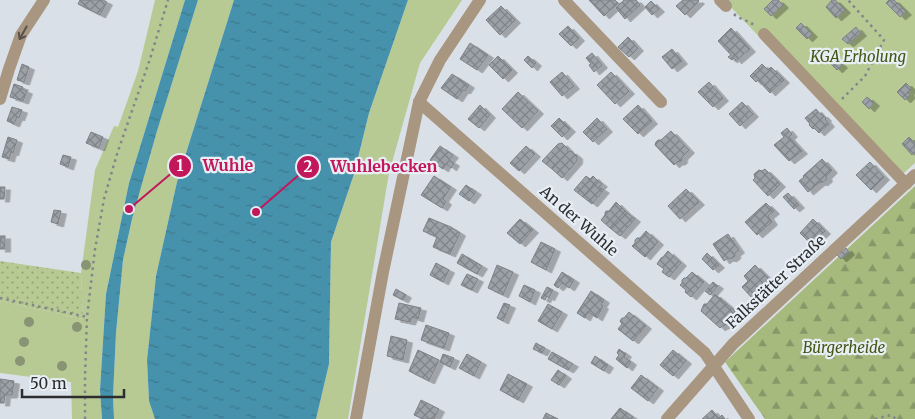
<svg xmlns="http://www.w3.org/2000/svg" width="915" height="419" font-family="Merriweather,serif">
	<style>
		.grass { fill: url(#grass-dots) }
		.forest { fill: url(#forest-firs) }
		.green { fill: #b7ca93 }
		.water { fill: url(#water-ripples) }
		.building { fill: url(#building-cross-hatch); stroke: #7c8287; filter: url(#shadow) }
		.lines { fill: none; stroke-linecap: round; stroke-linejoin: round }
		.path { stroke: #82868b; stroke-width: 2.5; stroke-dasharray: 2.5 4; stroke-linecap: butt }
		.minor { stroke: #a89680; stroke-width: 12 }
		.tree { fill: #889473 }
		.oneway { stroke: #57524c }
		.labels { text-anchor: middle; stroke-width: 4.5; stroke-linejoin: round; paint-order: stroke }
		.park-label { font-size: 15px; font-style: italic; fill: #445614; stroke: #e7eef4 }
		.street-label { font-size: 15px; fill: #2b2d30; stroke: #e7eef4 }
		.leader { fill: none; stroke: #c2185b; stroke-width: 2 }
		.callout-dot { fill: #c2185b; stroke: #e7eef4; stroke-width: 2 }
		.mark-label { font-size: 15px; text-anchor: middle; font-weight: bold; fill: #fff }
		.callout-label { font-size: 16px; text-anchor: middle; font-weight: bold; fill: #c2185b; stroke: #e7eef4; stroke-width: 4.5; stroke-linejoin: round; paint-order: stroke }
	</style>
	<defs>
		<pattern id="grass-dots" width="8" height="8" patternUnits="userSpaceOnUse" patternTransform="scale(1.25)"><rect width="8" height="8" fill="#b7ca93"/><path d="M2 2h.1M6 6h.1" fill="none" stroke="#95a478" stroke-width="1.8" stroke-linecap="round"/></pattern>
		<pattern id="forest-firs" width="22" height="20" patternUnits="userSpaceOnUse" patternTransform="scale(1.25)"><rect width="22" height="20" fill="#a6ba7e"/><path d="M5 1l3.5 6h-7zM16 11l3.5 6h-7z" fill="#879868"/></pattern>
		<pattern id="water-ripples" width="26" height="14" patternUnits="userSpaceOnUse" patternTransform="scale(1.25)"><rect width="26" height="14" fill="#4692ad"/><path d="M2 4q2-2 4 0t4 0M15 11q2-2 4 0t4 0" fill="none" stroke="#3b788d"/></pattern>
		<pattern id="building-cross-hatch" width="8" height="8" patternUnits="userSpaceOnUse" patternTransform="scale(1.25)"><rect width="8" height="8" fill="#9ba1a7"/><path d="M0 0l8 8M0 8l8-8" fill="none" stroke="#7f8488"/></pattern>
		<filter id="shadow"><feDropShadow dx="5.5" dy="3" stdDeviation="0" flood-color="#0004"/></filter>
	</defs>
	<rect width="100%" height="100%" fill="#dae0e7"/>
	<polygon class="grass" points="0,261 81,273 83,319 0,301"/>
	<polygon class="forest" points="915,186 915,419 765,419 725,362"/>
	<g class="green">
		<polygon points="155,0 185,0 129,183 106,294 100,390 102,419 72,419 71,382 0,373 0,301 83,319 81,273 95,170 114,126 118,127 138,71"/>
		<polygon points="198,0 234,0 177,182 156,276 147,360 149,401 155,419 114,419 113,396 116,333 123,260 132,219 157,131"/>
		<polygon points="408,0 462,0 420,63 389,173 348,419 316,419 329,364 331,242 354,174 369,113"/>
		<polygon points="724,0 915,0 915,163 896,180"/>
	</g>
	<g class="water">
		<polygon points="185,0 198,0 157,131 132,219 123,260 116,333 113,396 114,419 102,419 100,390 106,294 129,183"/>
		<polygon points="234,0 408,0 369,113 354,174 331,242 329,364 316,419 155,419 149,401 147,360 156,276 177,182"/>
	</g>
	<g class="building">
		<polygon points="80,0 103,0 107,2 100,15 78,4"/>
		<polygon points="589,0 615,0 618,3 604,16"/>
		<polygon points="624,0 636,0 640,5 625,19 616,8"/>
		<polygon points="683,0 698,0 699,1 685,15 676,6"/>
		<polygon points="773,0 778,0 783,5 771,16 764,9"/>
		<polygon points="832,0 835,0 845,10 836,18 826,7"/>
		<polygon points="889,0 894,0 906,12 900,17 886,3"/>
		<polygon points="651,1 659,9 652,15 645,7"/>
		<polygon points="501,6 515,20 500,35 486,20"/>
		<polygon points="801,23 812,34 807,39 796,28"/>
		<polygon points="568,26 579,38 571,46 559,34"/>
		<polygon points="856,27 861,33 848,44 842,39"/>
		<polygon points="731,28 750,49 736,61 734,58 732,60 728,57 731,55 718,41"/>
		<polygon points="628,37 638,48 629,57 618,47"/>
		<polygon points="470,43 488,55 477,70 460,59"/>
		<polygon points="672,49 682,61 672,69 662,57"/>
		<polygon points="592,53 602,65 594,72 589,65 591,64 586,58"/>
		<polygon points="831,54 842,65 837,70 826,59"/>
		<polygon points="498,56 512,70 503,79 489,65"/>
		<polygon points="528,56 536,63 532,68 524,60"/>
		<polygon points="22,64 29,67 24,82 17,80"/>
		<polygon points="762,64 768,70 771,67 784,80 770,93 758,80 756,82 750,76"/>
		<polygon points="562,72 574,86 562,96 550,82"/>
		<polygon points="611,72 629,91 615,104 597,85"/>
		<polygon points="452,74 469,85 465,91 463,90 457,99 441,88"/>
		<polygon points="709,82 723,98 713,107 698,92"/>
		<polygon points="906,83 912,89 908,92 910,95 905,100 897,92"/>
		<polygon points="14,84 23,87 22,89 27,91 23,101 10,97"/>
		<polygon points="518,92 538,111 522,128 502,109"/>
		<polygon points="867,97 874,103 869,109 862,102"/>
		<polygon points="742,102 753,114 740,126 729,114"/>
		<polygon points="480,105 490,115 479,128 468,119"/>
		<polygon points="638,105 652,121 638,134 623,119"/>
		<polygon points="12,107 22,110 19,118 17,117 14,124 7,121"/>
		<polygon points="816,109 821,115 822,114 826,118 825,119 829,124 819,133 814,128 813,129 809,125 810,124 805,118"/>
		<polygon points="559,118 570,129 562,137 551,126"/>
		<polygon points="597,118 607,129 593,142 583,132"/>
		<polygon points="787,128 792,134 789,137 802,151 789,161 774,145 784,137 781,133"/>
		<polygon points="671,131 689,150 682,157 682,160 680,162 677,162 674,165 655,145 656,142 658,140 661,140"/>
		<polygon points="91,132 103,137 99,148 86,143"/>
		<polygon points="8,137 17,140 13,153 11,152 9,159 2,157"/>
		<polygon points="909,137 915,143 915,152 912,155 902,144"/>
		<polygon points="562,143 568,149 568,152 552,169 542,161 558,144"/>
		<polygon points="440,146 453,155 449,160 454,163 451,168 446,164 443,169 430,160"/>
		<polygon points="526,146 535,154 519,171 510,163"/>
		<polygon points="571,151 577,156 577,161 562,178 552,169 568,152"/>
		<polygon points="63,155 71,157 68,167 60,164"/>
		<polygon points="822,159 832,170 826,176 827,179 822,183 820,182 808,192 799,181 804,177 803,176"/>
		<polygon points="870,162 884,177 871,190 856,175"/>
		<polygon points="765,169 780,184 768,196 753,180 755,178 754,174 759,170 762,171"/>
		<polygon points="434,176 451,187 443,199 446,202 442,208 421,195"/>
		<polygon points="586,176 590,179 593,176 597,180 583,197 574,190"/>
		<polygon points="597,180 602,184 599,187 604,190 592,204 583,197"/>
		<polygon points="466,185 476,192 469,201 459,194"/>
		<polygon points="0,187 5,187 4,199 0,199"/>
		<polygon points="686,189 699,202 680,219 668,206"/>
		<polygon points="788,193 799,205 794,209 783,197"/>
		<polygon points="616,202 625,211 610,228 601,220 605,215 605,213 606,211 609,211"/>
		<polygon points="766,203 774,211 768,216 772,222 757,235 745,222"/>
		<polygon points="54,210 61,211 58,224 51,222"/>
		<polygon points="625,211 635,219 620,236 610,228"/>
		<polygon points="429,218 451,227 460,233 450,254 433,247 437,237 423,231"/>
		<polygon points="520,219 533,230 520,244 507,233"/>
		<polygon points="813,219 825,231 811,244 800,233"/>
		<polygon points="646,231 658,242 645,257 632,246 635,243 635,240 637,238 640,238"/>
		<polygon points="728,234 739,250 735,253 735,256 731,259 728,258 724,261 713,244"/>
		<rect x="0" y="236" width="5" height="13"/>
		<polygon points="541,242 555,249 546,270 531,262"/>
		<polygon points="846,248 849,252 841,259 837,255"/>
		<polygon points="668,251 681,263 669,277 662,272 664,269 657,264 661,258 663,257"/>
		<polygon points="707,253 719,265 713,270 702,259"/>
		<polygon points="462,254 482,266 477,274 457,263"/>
		<polygon points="436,263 449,270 443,282 430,275"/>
		<polygon points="497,265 513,272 503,295 488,288"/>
		<polygon points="755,265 771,281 752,298 742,287 748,281 744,276"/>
		<polygon points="562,272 574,280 569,288 562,283 558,288 554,285"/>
		<polygon points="692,272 704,282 691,297 685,292 686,290 680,285 682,283 682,280 684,278 686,278"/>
		<polygon points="467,274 478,279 472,290 461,285"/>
		<polygon points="713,282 718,286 710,295 705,291"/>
		<polygon points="524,285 535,290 530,302 519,296"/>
		<polygon points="547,287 553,290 549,298 547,296 545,300 541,298"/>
		<polygon points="396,289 406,295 403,300 393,295"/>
		<polygon points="591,291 604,300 601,305 603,306 597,318 588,312 585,318 577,313"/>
		<polygon points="715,294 735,311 726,321 726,324 724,326 722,326 720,328 701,311 704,304 707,304"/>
		<polygon points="399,303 421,308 418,319 412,317 410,322 395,319"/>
		<polygon points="504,303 510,305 503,321 497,318"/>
		<polygon points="548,304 562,312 552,329 538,321"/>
		<polygon points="629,312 646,326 633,341 618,329 622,324 620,321 622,318 624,318"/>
		<polygon points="426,325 449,333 444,348 421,340"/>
		<polygon points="391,336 407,340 403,360 387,356"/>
		<polygon points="536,343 545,348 542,353 533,349"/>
		<polygon points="619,349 626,354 624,357 631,362 627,368 616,359 619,355 617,353"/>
		<polygon points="418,350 439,360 429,381 409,371"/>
		<polygon points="673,350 686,361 673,376 660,365"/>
		<polygon points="552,352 573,364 568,370 548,359"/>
		<polygon points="443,354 454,358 450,367 440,362"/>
		<polygon points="467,354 481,362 474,376 459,368"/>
		<polygon points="595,356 608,365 604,371 591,363"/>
		<polygon points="558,370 566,376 559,385 551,380"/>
		<polygon points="508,374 527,384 518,400 500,390"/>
		<polygon points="641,375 658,388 648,401 631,388"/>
		<polygon points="0,379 14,381 12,395 5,395 4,403 0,403"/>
		<polygon points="421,400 439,409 434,419 423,419 414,415"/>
		<polygon points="620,408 633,417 631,419 611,419"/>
		<polygon points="712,410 719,418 722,415 725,419 702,419"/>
		<polygon points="546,413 558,419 543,419"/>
	</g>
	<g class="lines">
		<g class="path">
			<path d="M734 14C740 20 749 20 755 26"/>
			<polyline points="842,99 865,76 884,40 848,0"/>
			<polyline points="0,298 87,317"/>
			<polyline points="85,419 85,377 87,317 95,249 104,199 117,154 150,59 168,0"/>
			<polyline points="875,419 891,415 896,419"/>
		</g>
		<g class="minor">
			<polyline points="564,0 661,102"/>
			<polyline points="720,0 726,6"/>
			<polyline points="764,34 906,184"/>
			<polyline points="0,99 9,69 21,35 44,0"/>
			<polyline points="419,102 705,353 749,419"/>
			<polyline points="356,419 383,272 419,102 440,60 480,0"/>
			<polyline points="667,419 733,344 915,175"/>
		</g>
	</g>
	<g class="tree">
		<circle cx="86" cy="265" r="5"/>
		<circle cx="29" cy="322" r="5"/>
		<circle cx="77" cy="327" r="5"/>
		<circle cx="24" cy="342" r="5"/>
		<circle cx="20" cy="361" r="5"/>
		<circle cx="62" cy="366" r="5"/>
	</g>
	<defs><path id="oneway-shaft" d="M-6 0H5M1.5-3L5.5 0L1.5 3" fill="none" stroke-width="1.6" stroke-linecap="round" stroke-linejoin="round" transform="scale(1.25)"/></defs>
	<use class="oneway" href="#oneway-shaft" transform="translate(23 33) rotate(119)"/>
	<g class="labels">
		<g class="park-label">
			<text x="858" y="62">KGA Erholung</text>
			<text x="844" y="353">Bürgerheide</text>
		</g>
		<g class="street-label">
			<text transform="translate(579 221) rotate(41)" y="5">An der Wuhle</text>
			<text transform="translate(776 282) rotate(-43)" y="5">Falkstätter Straße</text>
		</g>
	</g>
	<path class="leader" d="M129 209L180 166M256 212L308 167"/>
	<g class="callout-dot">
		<circle cx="129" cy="209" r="5"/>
		<circle cx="256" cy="212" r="5"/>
		<circle cx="180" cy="166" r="12"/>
		<circle cx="308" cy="167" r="12"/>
	</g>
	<g class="mark-label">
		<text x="180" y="171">1</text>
		<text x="308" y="172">2</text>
	</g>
	<g class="callout-label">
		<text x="228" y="171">Wuhle</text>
		<text x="384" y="172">Wuhlebecken</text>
	</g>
	<path d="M22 389v8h102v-8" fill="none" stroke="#2b2d30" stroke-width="2.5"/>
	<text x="30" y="389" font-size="15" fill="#2b2d30" stroke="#e7eef4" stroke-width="4" paint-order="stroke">50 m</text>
</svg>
